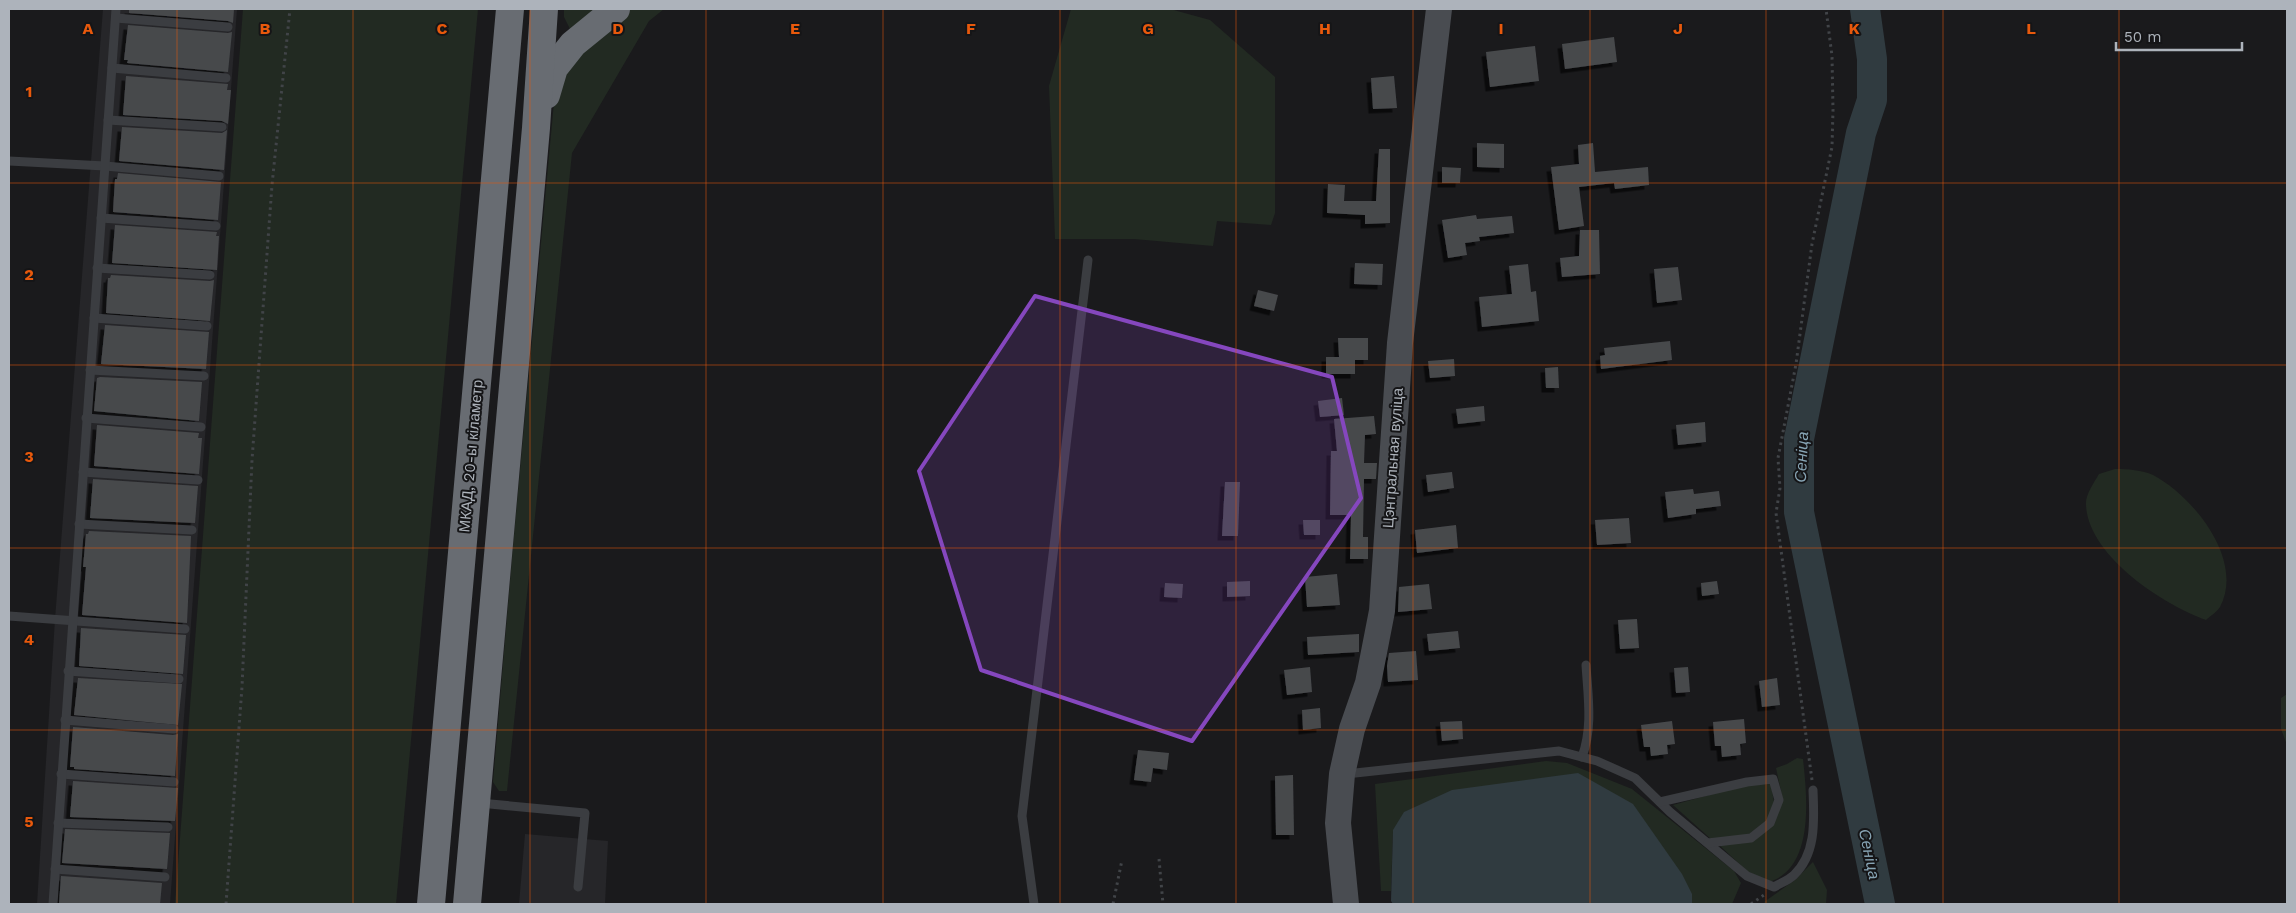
<svg xmlns="http://www.w3.org/2000/svg" width="2296" height="913" font-family="'Work Sans',sans-serif">
	<style>
		.built { fill: #262629 }
		.green { fill: #222a22 }
		.water { fill: #303b40 }
		.lines { fill: none; stroke-linecap: round; stroke-linejoin: round }
		.river { stroke: #303b40; stroke-width: 30 }
		.building { fill: #47494c; filter: url(#shadow) }
		.path { stroke: #414448; stroke-width: 3; stroke-dasharray: 2.5 4; stroke-linecap: butt }
		.lane { stroke: #3b3d41; stroke-width: 9 }
		.secondary { stroke: #494c51; stroke-width: 26 }
		.highway { stroke: #686c72; stroke-width: 28 }
		.marked { fill: #8547be; fill-opacity: 0.2; stroke: #8547be; stroke-width: 4; stroke-linejoin: round }
		.grid { fill: none; stroke: #e8590c; stroke-width: 1; stroke-opacity: 0.55 }
		.labels { text-anchor: middle; stroke-width: 4; stroke-linejoin: round; paint-order: stroke }
		.street-label { font-size: 15px; fill: #adb3bb; stroke: #151517 }
		.water-label { font-size: 16px; font-style: italic; fill: #87a4b4; stroke: #151517 }
		.grid-label { font-size: 16px; text-anchor: middle; font-weight: bold; fill: #e8590c; stroke: #151517; stroke-width: 4; stroke-linejoin: round; paint-order: stroke }
	</style>
	<defs>
		<filter id="shadow"><feDropShadow dx="-4.5" dy="4.5" stdDeviation="0" flood-color="#0009"/></filter>
	</defs>
	<rect width="100%" height="100%" fill="#1a1a1c"/>
	<g class="built">
		<polygon points="103,9 237,9 170,904 37,904 55,619"/>
		<polygon points="525,834 608,841 605,904 519,904"/>
	</g>
	<g class="green">
		<polygon points="243,9 478,9 396,904 175,904"/>
		<polygon points="564,9 606,9 582,30 570,29 564,17"/>
		<polygon points="626,9 664,9 649,21 572,153 507,791 499,791 493,782 513,546 554,102 563,72"/>
		<polygon points="1071,9 1170,9 1210,20 1275,77 1275,213 1271,225 1217,221 1213,246 1134,239 1055,239 1049,86"/>
		<path d="M2115 469C2128 469 2142 470 2153 475 2193 496 2245 560 2220 607 2217 612 2210 616 2206 620 2164 605 2088 556 2086 505 2085 495 2094 483 2099 474Z"/>
		<polygon points="2287,694 2287,745 2281,729 2281,698"/>
		<path d="M1797 758 1803 759C1807 796 1815 868 1769 882L1747 871 1718 844 1771 827 1782 796 1776 768 1787 764Z"/>
		<polygon points="1546,761 1567,763 1632,789 1734,871 1741,883 1732,904 1692,904 1692,894 1393,831 1391,891 1381,891 1375,784"/>
		<polygon points="1771,784 1774,802 1767,820 1748,835 1711,839 1673,805 1745,785"/>
		<polygon points="1813,862 1827,890 1826,904 1766,904 1764,902 1795,880"/>
	</g>
	<polygon class="water" points="1578,773 1633,804 1682,874 1692,894 1692,904 1393,904 1391,901 1393,830 1404,812 1452,790"/>
	<g class="lines">
		<polyline class="river" points="1865,9 1872,59 1872,100 1861,133 1799,439 1799,512 1880,904"/>
	</g>
	<g class="building">
		<polygon points="129,9 234,9 233,23 228,21 129,13"/>
		<polygon points="128,25 228,33 232,32 228,72 127,63 128,60 124,60"/>
		<polygon points="1614,37 1617,62 1565,69 1562,44"/>
		<polygon points="1535,46 1539,81 1490,87 1486,52"/>
		<polygon points="126,76 228,84 227,90 231,90 228,124 222,121 123,115"/>
		<polygon points="1394,76 1397,108 1373,109 1371,78"/>
		<polygon points="122,127 222,133 227,130 224,170 119,161"/>
		<polygon points="1477,143 1504,144 1504,168 1477,167"/>
		<polygon points="1593,143 1595,172 1648,167 1649,185 1615,189 1614,183 1579,187 1584,226 1559,230 1551,167 1579,164 1578,145"/>
		<polygon points="1379,149 1390,149 1390,223 1365,224 1365,215 1327,213 1328,184 1345,185 1344,201 1376,201"/>
		<polygon points="1442,167 1461,168 1460,183 1442,183"/>
		<polygon points="118,173 221,182 218,220 113,212 115,179 117,179"/>
		<polygon points="1476,215 1477,219 1512,216 1514,233 1479,237 1480,241 1465,243 1467,255 1448,258 1442,220"/>
		<polygon points="115,225 217,232 216,236 219,236 217,270 112,263"/>
		<polygon points="1580,230 1599,230 1600,274 1562,277 1560,258 1579,256"/>
		<polygon points="1355,263 1383,264 1382,285 1354,284"/>
		<polygon points="1528,264 1531,292 1536,291 1539,321 1482,327 1479,297 1512,294 1509,266"/>
		<polygon points="1678,267 1682,300 1657,303 1654,269"/>
		<polygon points="111,275 210,281 214,280 210,321 106,313 108,278 110,278"/>
		<polygon points="1258,290 1278,295 1274,311 1254,306"/>
		<polygon points="105,325 209,332 206,369 101,364"/>
		<polygon points="1338,338 1368,338 1368,360 1355,360 1355,374 1326,374 1326,357 1339,357"/>
		<polygon points="1670,341 1672,360 1601,369 1600,356 1605,355 1604,348"/>
		<polygon points="1454,359 1455,376 1430,378 1428,361"/>
		<polygon points="1558,367 1559,388 1546,388 1545,368"/>
		<polygon points="100,377 202,382 199,421 94,411 97,378"/>
		<polygon points="1342,398 1344,415 1320,417 1318,401"/>
		<polygon points="1484,406 1485,421 1458,424 1456,409"/>
		<polygon points="1374,416 1376,434 1365,435 1364,463 1377,463 1376,479 1364,479 1363,537 1368,537 1368,559 1350,559 1351,515 1330,515 1331,451 1337,451 1334,419"/>
		<polygon points="1705,422 1706,442 1678,445 1676,425"/>
		<polygon points="97,425 199,433 198,438 202,438 199,474 94,466"/>
		<polygon points="1452,472 1454,488 1428,492 1426,475"/>
		<polygon points="93,479 198,486 195,523 90,518"/>
		<polygon points="1225,482 1240,482 1238,536 1222,536"/>
		<polygon points="1693,489 1694,494 1719,491 1721,506 1696,509 1696,514 1668,518 1665,492"/>
		<polygon points="1629,518 1631,543 1597,545 1595,520"/>
		<polygon points="1303,520 1320,520 1320,535 1304,535"/>
		<polygon points="1456,525 1458,548 1417,553 1415,530"/>
		<polygon points="89,531 191,536 187,623 82,615 86,567 83,567 86,534 88,534"/>
		<polygon points="1337,574 1340,605 1307,607 1305,577"/>
		<polygon points="1250,581 1250,596 1227,597 1227,582"/>
		<polygon points="1717,581 1719,594 1702,596 1701,583"/>
		<polygon points="1165,583 1183,584 1182,598 1164,597"/>
		<polygon points="1429,584 1432,609 1398,612 1399,587"/>
		<polygon points="1637,619 1639,648 1620,649 1618,620"/>
		<polygon points="81,628 186,635 183,674 79,666"/>
		<polygon points="1458,631 1460,648 1429,651 1427,634"/>
		<polygon points="1359,634 1359,652 1308,655 1307,637"/>
		<polygon points="1416,651 1418,680 1388,682 1387,666 1389,653"/>
		<polygon points="1310,667 1312,692 1287,695 1284,670"/>
		<polygon points="1688,667 1690,692 1676,693 1674,668"/>
		<polygon points="78,678 182,684 178,725 74,715"/>
		<polygon points="1777,678 1780,705 1762,707 1759,681"/>
		<polygon points="1320,708 1321,728 1303,730 1302,710"/>
		<polygon points="1744,719 1746,743 1740,744 1741,755 1722,757 1721,746 1715,746 1713,722"/>
		<polygon points="1462,721 1463,739 1442,741 1440,722"/>
		<polygon points="1672,721 1675,744 1667,745 1668,754 1651,756 1650,747 1644,747 1641,725"/>
		<polygon points="73,727 173,735 178,734 175,776 74,769 74,767 70,767"/>
		<polygon points="1138,750 1169,753 1167,770 1153,768 1151,782 1134,780"/>
		<polygon points="1293,775 1294,835 1276,835 1275,776"/>
		<polygon points="73,781 178,788 175,821 70,817"/>
		<polygon points="65,829 170,833 167,869 62,863"/>
		<polygon points="61,876 162,883 160,904 59,904"/>
	</g>
	<g class="lines">
		<g class="path">
			<polyline points="1812,780 1776,513 1780,488 1778,458 1796,364 1812,244 1832,147 1833,110 1832,56 1826,9"/>
			<polyline points="1159,859 1163,904"/>
			<polyline points="226,904 242,687 252,460 272,185 290,9"/>
			<polyline points="1113,904 1122,860"/>
			<polyline points="1751,904 1764,895"/>
		</g>
		<g class="lane">
			<polyline points="116,18 228,27"/>
			<polyline points="112,68 226,78"/>
			<polyline points="108,120 222,127"/>
			<polyline points="9,161 105,166 219,176"/>
			<polyline points="101,218 216,226"/>
			<polyline points="97,268 210,275"/>
			<polyline points="94,318 207,326"/>
			<polyline points="90,370 204,376"/>
			<polyline points="86,418 201,427"/>
			<polyline points="83,472 198,480"/>
			<polyline points="79,524 192,530"/>
			<polyline points="9,616 185,629"/>
			<polyline points="68,671 179,679"/>
			<polyline points="65,720 174,729"/>
			<path d="M1582 757C1593 727 1588 697 1586 665"/>
			<polyline points="61,774 174,782"/>
			<path d="M1346 774 1559 751 1597 761 1635 778 1670 812 1747 876 1774 887C1781 883 1789 880 1794 875 1817 853 1814 819 1813 790"/>
			<polyline points="1660,802 1747,782 1773,779 1779,800 1770,823 1751,838 1708,843"/>
			<polyline points="480,803 585,813 578,887"/>
			<polyline points="58,823 168,827"/>
			<polyline points="55,869 165,877"/>
			<polyline points="53,904 116,9"/>
			<polyline points="1034,904 1022,816 1088,260"/>
		</g>
		<polyline class="secondary" points="1346,904 1338,823 1342,774 1352,729 1368,683 1382,611 1400,343 1439,9"/>
		<g class="highway">
			<polyline points="546,95 554,68 573,44 616,9"/>
			<polyline points="431,904 510,9"/>
			<polyline points="467,904 536,128 544,9"/>
		</g>
	</g>
	<path class="marked" d="M1035 296 1332 377 1361 498 1192 741 981 670 919 471Z"/>
	<path class="grid" d="M177 9V904M353 9V904M530 9V904M706 9V904M883 9V904M1060 9V904M1236 9V904M1413 9V904M1590 9V904M1766 9V904M1943 9V904M2119 9V904M9 183H2287M9 365H2287M9 548H2287M9 730H2287"/>
	<g class="labels">
		<g class="street-label">
			<text transform="translate(471 456) rotate(-85)" y="5">МКАД, 20-ы кіламетр</text>
			<text transform="translate(1393 458) rotate(-86)" y="5">Цэнтральная вуліца</text>
		</g>
		<g class="water-label">
			<text transform="translate(1801 457) rotate(-87)" y="6">Сеніца</text>
			<text transform="translate(1870 854) rotate(78)" y="6">Сеніца</text>
		</g>
	</g>
	<g class="grid-label">
		<text x="88" y="34">A</text>
		<text x="265" y="34">B</text>
		<text x="442" y="34">C</text>
		<text x="618" y="34">D</text>
		<text x="795" y="34">E</text>
		<text x="971" y="34">F</text>
		<text x="1148" y="34">G</text>
		<text x="1325" y="34">H</text>
		<text x="1501" y="34">I</text>
		<text x="1678" y="34">J</text>
		<text x="1854" y="34">K</text>
		<text x="2031" y="34">L</text>
		<text x="29" y="97">1</text>
		<text x="29" y="280">2</text>
		<text x="29" y="462">3</text>
		<text x="29" y="645">4</text>
		<text x="29" y="827">5</text>
	</g>
	<rect width="2296" height="913" fill="none" stroke="#adb3bb" stroke-width="20"/>
	<path d="M2116 42v8h126v-8" fill="none" stroke="#adb3bb" stroke-width="2.5"/>
	<text x="2124" y="42" font-size="15" fill="#adb3bb" stroke="#151517" stroke-width="4" paint-order="stroke">50 m</text>
</svg>
